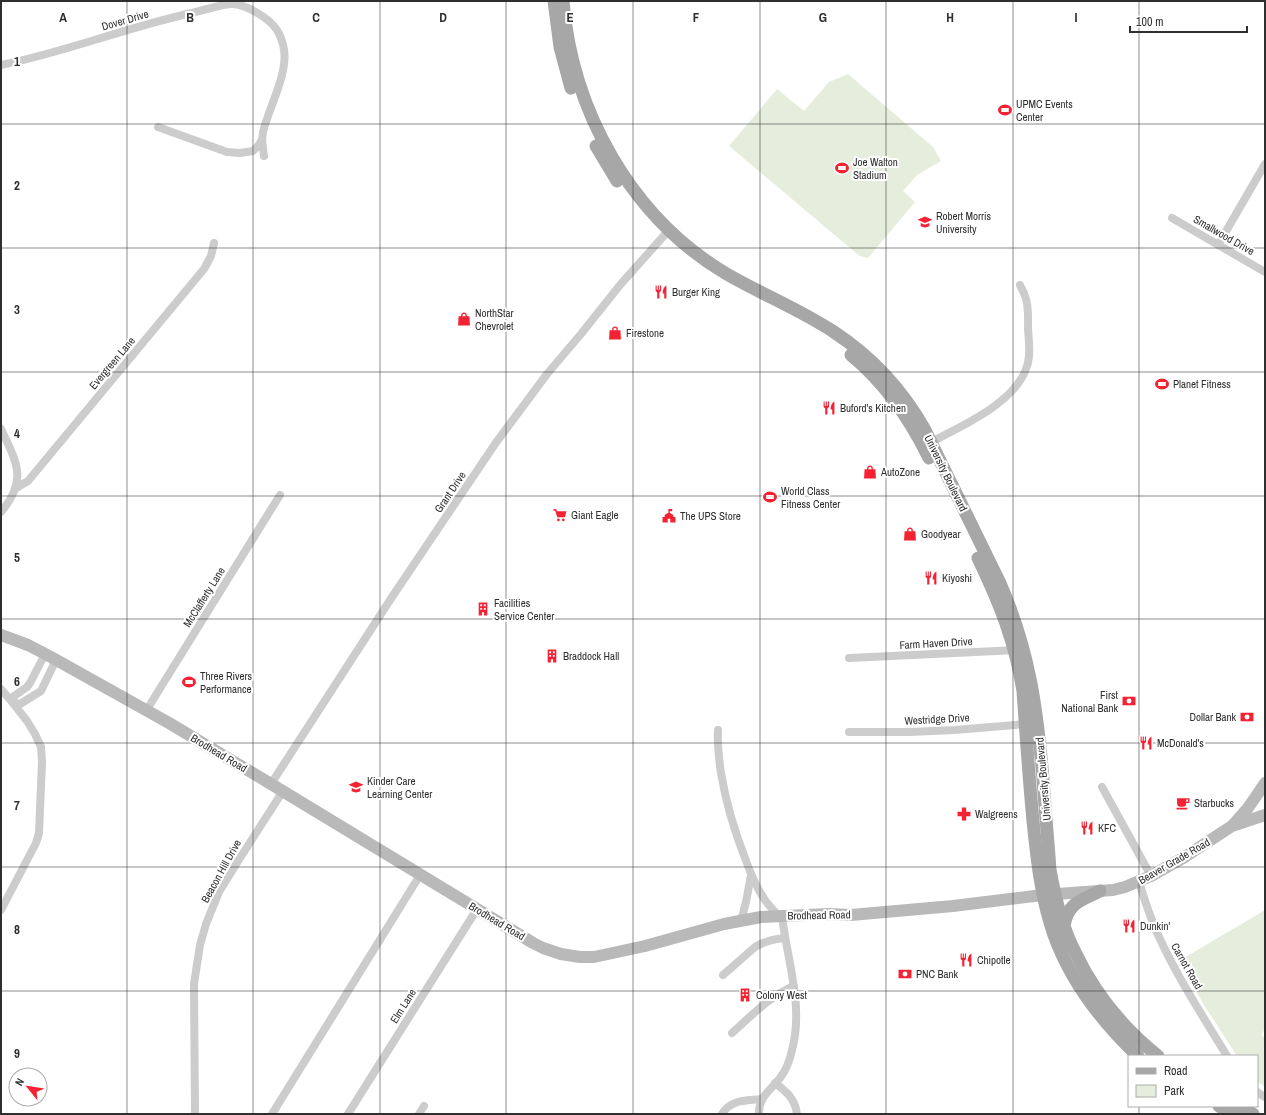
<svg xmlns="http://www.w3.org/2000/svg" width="1266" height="1115" font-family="'Archivo Narrow',sans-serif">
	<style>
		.green { fill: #e5eedc }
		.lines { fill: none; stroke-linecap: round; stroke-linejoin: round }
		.street { stroke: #ccc; stroke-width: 8 }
		.secondary { stroke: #b9b9b9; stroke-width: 12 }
		.primary { stroke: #a7a7a7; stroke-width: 13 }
		.grid { fill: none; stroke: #2f2f2f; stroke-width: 1; stroke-opacity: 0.55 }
		.labels { text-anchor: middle; stroke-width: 4; stroke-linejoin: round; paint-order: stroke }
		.street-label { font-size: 11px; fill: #2f2f2f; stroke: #fff }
		.poi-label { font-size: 11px; fill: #2f2f2f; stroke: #fff; text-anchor: start }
		.grid-label { font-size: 13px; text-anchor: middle; font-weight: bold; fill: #2f2f2f; stroke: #fff; stroke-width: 4; stroke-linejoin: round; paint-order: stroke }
	</style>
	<rect width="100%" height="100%" fill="#fff"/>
	<g class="green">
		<polygon points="848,74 933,147 941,161 917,175 903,191 915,202 868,258 860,256 856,253 729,146 777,89 804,111 829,82"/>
		<polygon points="1265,910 1265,1029 1261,1035 1265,1038 1265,1087 1257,1081 1257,1056 1237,1056 1204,1005 1179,961"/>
	</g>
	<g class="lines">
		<g class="street">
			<path d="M1 65C66 52 127 27 192 13 201 11 225 3 233 4 247 5 269 18 277 30 280 35 283 43 284 50 288 74 269 107 263 132L262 140 264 156"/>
			<polyline points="158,127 227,152 240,153 253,151 258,146 262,140"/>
			<polyline points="1172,218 1265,272"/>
			<polyline points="1218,245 1265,164"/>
			<path d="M1 429C17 463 28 480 1 512"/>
			<path d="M931 442C962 426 1014 403 1026 369 1031 357 1029 342 1028 329 1028 319 1029 305 1025 296 1024 292 1021 288 1020 285"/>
			<polyline points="16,488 28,481 204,269 211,256 214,243"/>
			<polygon points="51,657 54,664 41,691 20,704 13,703 14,696 27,687 30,683 43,658"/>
			<polyline points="849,658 1018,650"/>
			<polyline points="1,689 13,703 27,721 35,734 41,747 42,762 39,833 36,843 1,910"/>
			<polyline points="146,711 280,495"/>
			<path d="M718 730C717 745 719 759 721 773 726 803 734 830 745 858 750 872 755 885 763 897 767 904 773 910 779 916"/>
			<polyline points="849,732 909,732 955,730 1026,724"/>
			<polyline points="271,784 392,597 495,444 547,374 581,334 620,285 669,230"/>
			<polyline points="1102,787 1151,876"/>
			<path d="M1139 882C1145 901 1151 921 1160 939 1179 980 1204 1018 1227 1056"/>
			<polyline points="741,921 746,902 751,875"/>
			<path d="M723 975 755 947C765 941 774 939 785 938"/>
			<path d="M732 1033C751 1016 770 996 794 986"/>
			<path d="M775 1083C787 1092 795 1099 797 1114"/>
			<polyline points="1257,1092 1265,1097"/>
			<polyline points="195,1114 194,984 200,945 206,924 219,892 240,858 283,791"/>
			<polyline points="272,1114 420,875"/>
			<polyline points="348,1114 477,909"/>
			<polyline points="419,1114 424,1106"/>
			<path d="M722 1114C731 1099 746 1101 762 1099"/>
			<path d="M759 1114C758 1097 771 1090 780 1078 786 1070 790 1060 792 1050 804 1006 787 960 782 916"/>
		</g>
		<g class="secondary">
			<polyline points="1,635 28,645 51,657 169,723 271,784 533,943 543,948 561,954 580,957 594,957 645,946 724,924 761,917 828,914 851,915 953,906 1043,895 1113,890 1125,887 1151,876 1183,858 1232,826 1265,815"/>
			<polyline points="1234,824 1248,808 1265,783"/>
		</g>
		<g class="primary">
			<polyline points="554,1 560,47 571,88"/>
			<path d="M563 1C572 110 630 216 725 273 761 294 799 309 834 332 872 357 903 391 925 430L999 581C1029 648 1037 708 1043 779 1045 810 1048 840 1050 870 1055 898 1062 927 1075 952 1094 992 1123 1028 1158 1056"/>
			<polyline points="596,146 617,181"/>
			<path d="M851 355C885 383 910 419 929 458"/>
			<path d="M978 558C1000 604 1015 641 1023 691 1026 735 1029 778 1033 821 1037 860 1041 898 1054 935 1071 982 1102 1022 1138 1056"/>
			<path d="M1064 925C1069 902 1080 901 1100 891"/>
			<polyline points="1219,1106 1232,1114"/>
			<polyline points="1238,1106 1253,1114"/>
		</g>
	</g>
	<path class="grid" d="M127 1V1114M253 1V1114M380 1V1114M506 1V1114M633 1V1114M760 1V1114M886 1V1114M1013 1V1114M1139 1V1056M1 124H1265M1 248H1265M1 372H1265M1 496H1265M1 619H1265M1 743H1265M1 867H1265M1 991H1265M1139 1106V1114"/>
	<defs>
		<g id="stadium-bare" transform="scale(1.08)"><path d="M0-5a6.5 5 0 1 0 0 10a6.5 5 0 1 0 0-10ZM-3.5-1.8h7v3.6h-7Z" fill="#f52234" stroke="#fff" stroke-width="2.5" paint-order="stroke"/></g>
		<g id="university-bare" transform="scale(1.08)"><path d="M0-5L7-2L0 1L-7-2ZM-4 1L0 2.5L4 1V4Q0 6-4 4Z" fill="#f52234" stroke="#fff" stroke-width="2.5" paint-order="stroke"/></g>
		<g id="restaurant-bare" transform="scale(1.08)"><path d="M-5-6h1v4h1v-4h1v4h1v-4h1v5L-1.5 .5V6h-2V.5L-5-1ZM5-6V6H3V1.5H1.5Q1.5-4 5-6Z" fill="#f52234" stroke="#fff" stroke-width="2.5" paint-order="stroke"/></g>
		<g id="shop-bare" transform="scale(1.08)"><path d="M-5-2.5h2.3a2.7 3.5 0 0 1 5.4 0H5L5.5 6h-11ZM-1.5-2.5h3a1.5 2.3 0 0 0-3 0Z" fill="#f52234" stroke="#fff" stroke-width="2.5" paint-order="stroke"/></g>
		<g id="supermarket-bare" transform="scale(1.08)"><path d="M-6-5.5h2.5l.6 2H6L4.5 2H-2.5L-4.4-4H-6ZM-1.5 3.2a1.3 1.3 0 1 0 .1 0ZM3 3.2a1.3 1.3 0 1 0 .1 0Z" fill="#f52234" stroke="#fff" stroke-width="2.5" paint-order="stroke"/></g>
		<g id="civic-bare" transform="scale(1.08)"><path d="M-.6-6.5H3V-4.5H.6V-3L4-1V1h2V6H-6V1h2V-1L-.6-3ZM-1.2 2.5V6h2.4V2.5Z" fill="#f52234" stroke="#fff" stroke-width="2.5" paint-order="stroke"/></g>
		<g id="building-bare" transform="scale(1.08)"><path d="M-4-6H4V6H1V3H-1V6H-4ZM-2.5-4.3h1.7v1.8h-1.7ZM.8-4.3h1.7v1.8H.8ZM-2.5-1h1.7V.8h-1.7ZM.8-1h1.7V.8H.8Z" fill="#f52234" stroke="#fff" stroke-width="2.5" paint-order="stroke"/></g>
		<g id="bank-bare" transform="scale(1.08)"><path d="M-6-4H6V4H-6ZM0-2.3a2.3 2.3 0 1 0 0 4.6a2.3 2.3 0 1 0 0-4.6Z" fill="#f52234" stroke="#fff" stroke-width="2.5" paint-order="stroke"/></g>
		<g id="school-bare" transform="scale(1.08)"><path d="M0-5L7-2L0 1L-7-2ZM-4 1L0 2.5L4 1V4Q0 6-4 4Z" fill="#f52234" stroke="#fff" stroke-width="2.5" paint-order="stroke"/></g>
		<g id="cafe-bare" transform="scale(1.08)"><path d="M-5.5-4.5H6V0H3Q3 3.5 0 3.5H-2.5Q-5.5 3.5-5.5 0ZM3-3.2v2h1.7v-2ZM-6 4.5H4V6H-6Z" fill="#f52234" stroke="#fff" stroke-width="2.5" paint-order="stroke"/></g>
		<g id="pharmacy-bare" transform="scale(1.08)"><path d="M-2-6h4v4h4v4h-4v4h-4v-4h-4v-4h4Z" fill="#f52234" stroke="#fff" stroke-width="2.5" paint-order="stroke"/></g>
	</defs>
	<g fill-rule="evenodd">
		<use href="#stadium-bare" x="1005" y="110"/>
		<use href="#stadium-bare" x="842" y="168"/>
		<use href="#university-bare" x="925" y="222"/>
		<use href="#restaurant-bare" x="661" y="292"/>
		<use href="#shop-bare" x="464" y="319"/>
		<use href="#shop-bare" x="615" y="333"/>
		<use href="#stadium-bare" x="1162" y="384"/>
		<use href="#restaurant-bare" x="829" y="408"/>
		<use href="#shop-bare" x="870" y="472"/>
		<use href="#stadium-bare" x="770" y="497"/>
		<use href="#supermarket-bare" x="560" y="515"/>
		<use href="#civic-bare" x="669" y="516"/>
		<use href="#shop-bare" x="910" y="534"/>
		<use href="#restaurant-bare" x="931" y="578"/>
		<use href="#building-bare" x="483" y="609"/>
		<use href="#building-bare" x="552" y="656"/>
		<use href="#stadium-bare" x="189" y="682"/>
		<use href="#bank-bare" x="1129" y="701"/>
		<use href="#bank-bare" x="1247" y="717"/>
		<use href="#restaurant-bare" x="1146" y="743"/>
		<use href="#school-bare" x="356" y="787"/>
		<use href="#cafe-bare" x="1183" y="803"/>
		<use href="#pharmacy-bare" x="964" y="814"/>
		<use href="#restaurant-bare" x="1087" y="828"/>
		<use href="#restaurant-bare" x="1129" y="926"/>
		<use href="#restaurant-bare" x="966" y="960"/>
		<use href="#bank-bare" x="905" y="974"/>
		<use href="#building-bare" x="745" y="995"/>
	</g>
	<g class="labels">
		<g class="street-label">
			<text transform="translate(125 20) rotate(-16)" y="4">Dover Drive</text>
			<text transform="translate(1224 235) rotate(30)" y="4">Smallwood Drive</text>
			<text transform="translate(112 363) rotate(-50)" y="4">Evergreen Lane</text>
			<text transform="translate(946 473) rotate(64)" y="4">University Boulevard</text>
			<text transform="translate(450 492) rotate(-56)" y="4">Grant Drive</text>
			<text transform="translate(204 597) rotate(-58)" y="4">McClafferty Lane</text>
			<text transform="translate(936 643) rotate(-3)" y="4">Farm Haven Drive</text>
			<text transform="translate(937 719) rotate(-3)" y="4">Westridge Drive</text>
			<text transform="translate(219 753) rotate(31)" y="4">Brodhead Road</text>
			<text transform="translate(1043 779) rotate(-95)" y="4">University Boulevard</text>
			<text transform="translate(1174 861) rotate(-30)" y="4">Beaver Grade Road</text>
			<text transform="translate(221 871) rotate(-61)" y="4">Beacon Hill Drive</text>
			<text transform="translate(819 915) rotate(-1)" y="4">Brodhead Road</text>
			<text transform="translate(497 921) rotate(31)" y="4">Brodhead Road</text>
			<text transform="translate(1187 966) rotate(60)" y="4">Carnot Road</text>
			<text transform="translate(403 1006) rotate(-58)" y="4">Elm Lane</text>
		</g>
		<g class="poi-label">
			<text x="1016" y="108">UPMC Events<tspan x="1016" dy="13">Center</tspan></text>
			<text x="853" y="166">Joe Walton<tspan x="853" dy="13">Stadium</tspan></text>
			<text x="936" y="220">Robert Morris<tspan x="936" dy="13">University</tspan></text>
			<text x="672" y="296">Burger King</text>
			<text x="475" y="317">NorthStar<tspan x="475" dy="13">Chevrolet</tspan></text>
			<text x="626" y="337">Firestone</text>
			<text x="1173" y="388">Planet Fitness</text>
			<text x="840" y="412">Buford's Kitchen</text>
			<text x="881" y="476">AutoZone</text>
			<text x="781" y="495">World Class<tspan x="781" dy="13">Fitness Center</tspan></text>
			<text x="571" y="519">Giant Eagle</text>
			<text x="680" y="520">The UPS Store</text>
			<text x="921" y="538">Goodyear</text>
			<text x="942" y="582">Kiyoshi</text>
			<text x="494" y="607">Facilities<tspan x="494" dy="13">Service Center</tspan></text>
			<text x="563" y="660">Braddock Hall</text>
			<text x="200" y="680">Three Rivers<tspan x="200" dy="13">Performance</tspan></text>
			<text x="1118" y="699" text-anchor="end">First<tspan x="1118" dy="13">National Bank</tspan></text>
			<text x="1236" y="721" text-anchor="end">Dollar Bank</text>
			<text x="1157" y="747">McDonald's</text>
			<text x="367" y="785">Kinder Care<tspan x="367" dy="13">Learning Center</tspan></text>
			<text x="1194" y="807">Starbucks</text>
			<text x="975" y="818">Walgreens</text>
			<text x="1098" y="832">KFC</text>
			<text x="1140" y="930">Dunkin'</text>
			<text x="977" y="964">Chipotle</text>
			<text x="916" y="978">PNC Bank</text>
			<text x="756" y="999">Colony West</text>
		</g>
	</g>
	<g class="grid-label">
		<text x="63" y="22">A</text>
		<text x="190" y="22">B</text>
		<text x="316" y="22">C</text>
		<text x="443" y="22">D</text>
		<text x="570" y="22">E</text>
		<text x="696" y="22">F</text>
		<text x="823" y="22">G</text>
		<text x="950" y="22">H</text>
		<text x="1076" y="22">I</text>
		<text x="17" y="66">1</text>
		<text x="17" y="190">2</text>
		<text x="17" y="314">3</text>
		<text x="17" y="438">4</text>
		<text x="17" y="562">5</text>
		<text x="17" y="686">6</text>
		<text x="17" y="810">7</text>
		<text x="17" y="934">8</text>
		<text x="17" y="1058">9</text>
	</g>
	<rect width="1266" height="1115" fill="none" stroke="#2f2f2f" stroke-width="4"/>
	<rect x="1128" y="1055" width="130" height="52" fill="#ffffff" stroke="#acacac"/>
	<rect x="1136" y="1068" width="20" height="6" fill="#a7a7a7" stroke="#acacac"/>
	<text x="1164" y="1075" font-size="12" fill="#2f2f2f">Road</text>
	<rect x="1136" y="1085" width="20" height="12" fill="#e5eedc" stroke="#acacac"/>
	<text x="1164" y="1095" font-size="12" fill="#2f2f2f">Park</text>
	<g transform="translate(28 1087) rotate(300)"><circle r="19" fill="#ffffff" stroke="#acacac"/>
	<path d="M0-3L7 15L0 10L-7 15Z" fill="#f52234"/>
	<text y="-6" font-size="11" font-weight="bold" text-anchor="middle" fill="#2f2f2f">N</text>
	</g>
	<path d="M1130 26v6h117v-6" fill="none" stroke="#2f2f2f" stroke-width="2"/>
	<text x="1136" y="26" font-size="12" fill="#2f2f2f" stroke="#ffffff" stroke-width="3" paint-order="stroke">100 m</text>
</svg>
